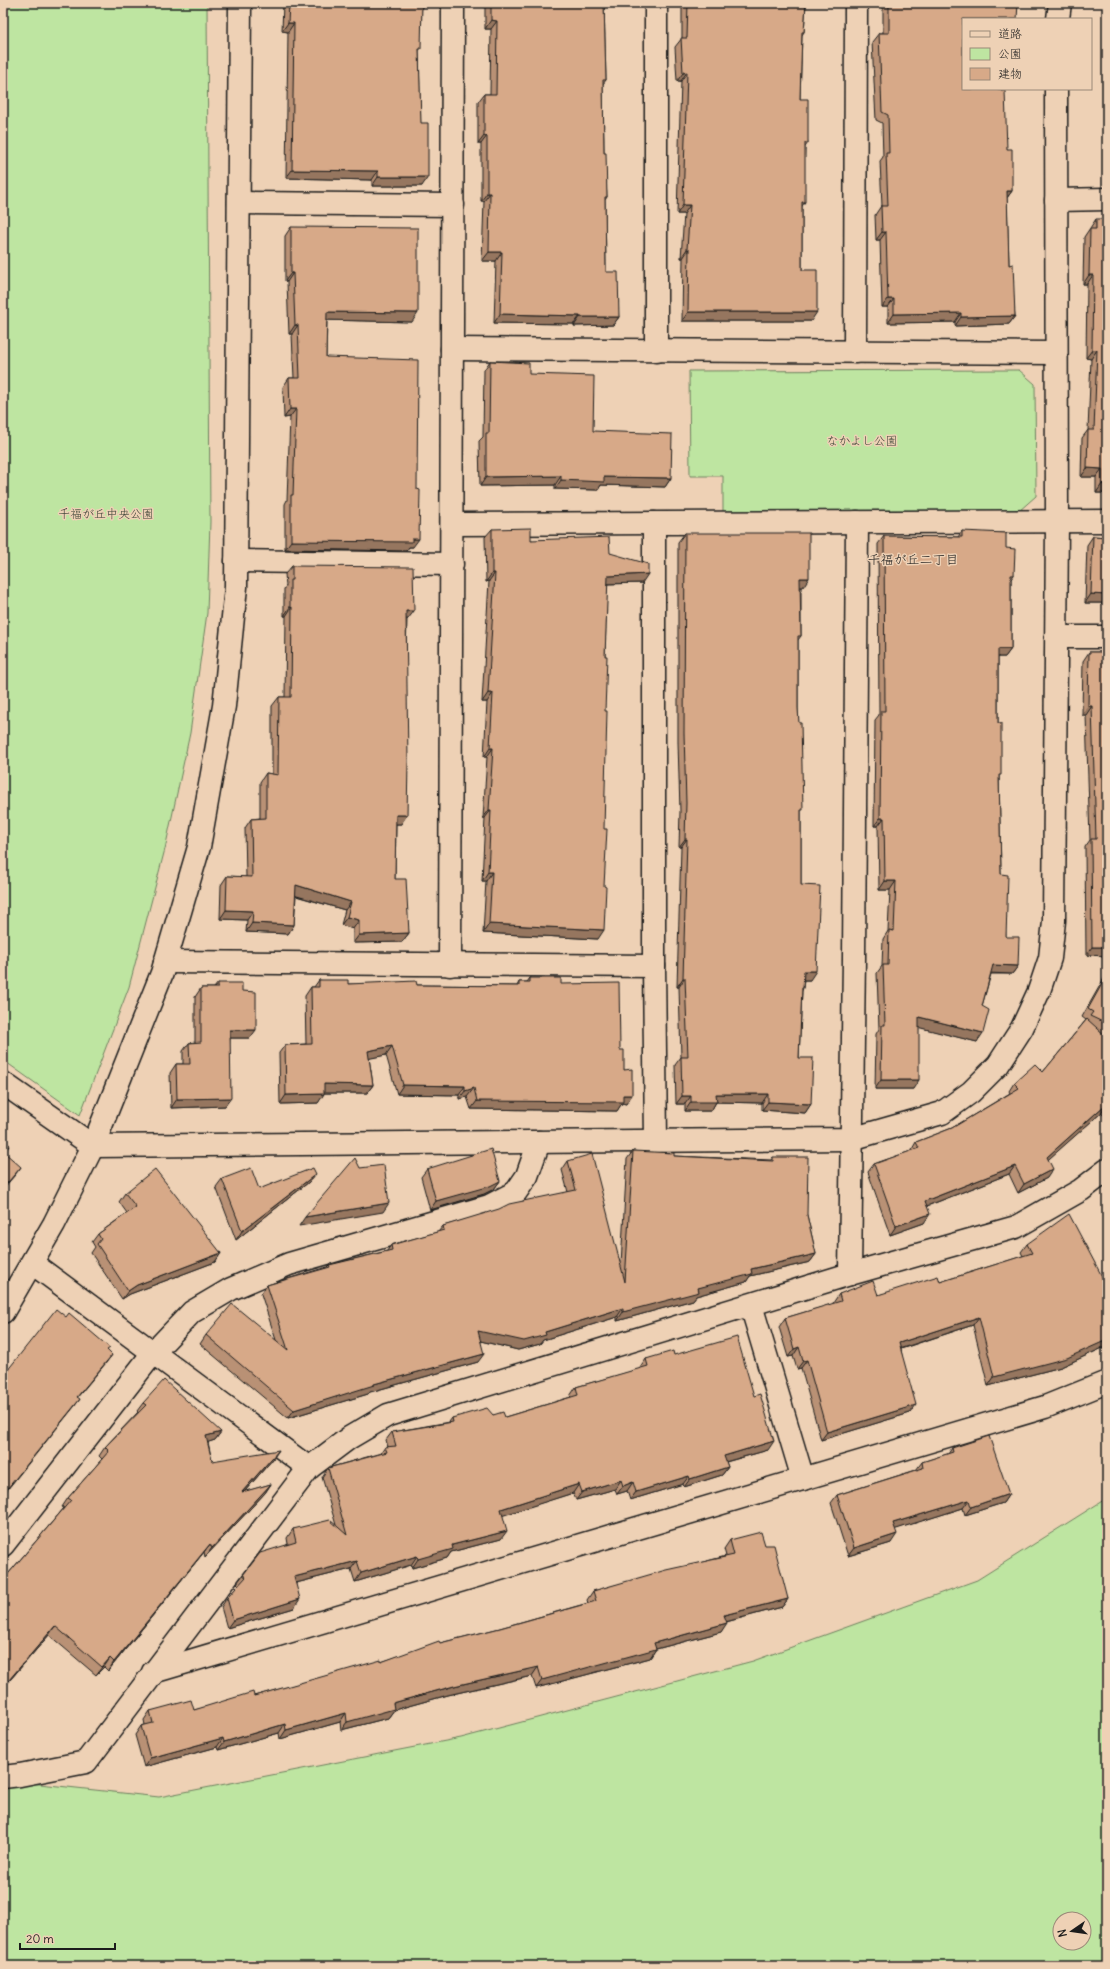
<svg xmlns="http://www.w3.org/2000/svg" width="1110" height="1969" font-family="Delius,'Klee One',sans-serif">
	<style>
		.green { fill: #bee5a1; stroke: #6d805e; fill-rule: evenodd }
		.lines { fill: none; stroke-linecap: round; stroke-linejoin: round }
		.minor-casing { stroke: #1c1c1c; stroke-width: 25 }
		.minor { stroke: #eed1b5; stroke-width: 22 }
		.wall { fill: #b99175; stroke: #1c1c1c }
		.shaded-wall { fill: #96765f; stroke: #1c1c1c }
		.building { fill: #d7a988; stroke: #1c1c1c }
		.labels { text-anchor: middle; stroke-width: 3; stroke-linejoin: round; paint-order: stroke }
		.park-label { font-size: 12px; fill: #3c4437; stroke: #eed1b5 }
		.neighbourhood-label { font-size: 13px; fill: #1c1c1c; stroke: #eed1b5 }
	</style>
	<rect width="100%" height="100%" fill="#eed1b5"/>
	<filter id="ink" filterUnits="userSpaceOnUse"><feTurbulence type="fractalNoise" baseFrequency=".025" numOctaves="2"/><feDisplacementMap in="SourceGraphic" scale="8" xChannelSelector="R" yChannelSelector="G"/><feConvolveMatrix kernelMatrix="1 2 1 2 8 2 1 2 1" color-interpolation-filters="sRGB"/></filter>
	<g filter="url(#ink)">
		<g class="green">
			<polygon points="3,3 207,3 210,522 207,613 190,733 165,849 129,987 80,1115 3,1060"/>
			<polygon points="1019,370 1035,384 1036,496 1019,511 723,513 723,476 690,476 689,371"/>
			<path d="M1107 1498V1966H3V1780L159 1797 461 1738 753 1661 977 1580ZM1060 1919H1084V1943H1060Z"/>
		</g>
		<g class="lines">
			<g class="minor-casing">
				<g id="minor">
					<polyline points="1058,19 1060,3"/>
					<polyline points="1056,200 1107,199"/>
					<polyline points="239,203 453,205"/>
					<polyline points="452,349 1056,353"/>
					<polyline points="656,351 656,3"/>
					<polyline points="855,352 856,3"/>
					<polyline points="654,523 654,966 656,1141"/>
					<polyline points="452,524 1107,521"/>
					<polyline points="236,561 452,564"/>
					<polyline points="1056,637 1107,637"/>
					<polyline points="165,962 654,966"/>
					<polyline points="450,965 453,3"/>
					<polyline points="3,1083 93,1146 851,1139 942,1113 971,1092 998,1065 1022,1028 1039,991 1050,958 1054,921 1057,522 1056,89"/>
					<polyline points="32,1263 309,1468"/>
					<polyline points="850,1274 854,958 857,522"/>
					<polyline points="751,1305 803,1479"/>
					<polyline points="3,1312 54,1224 93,1146 162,973 199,847 224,706 236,587 240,3"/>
					<polyline points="3,1545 153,1353 192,1312 231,1289 289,1264 489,1206 516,1192 527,1176 539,1142"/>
					<polyline points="153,1672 1045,1407 1107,1382"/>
					<polyline points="3,1777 20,1775 86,1762 309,1468 349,1438 388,1415 850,1274 1016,1227 1081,1190 1107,1170"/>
				</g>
			</g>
			<use href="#minor" class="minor"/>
		</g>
		<g class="wall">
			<polygon points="283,3 422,3 419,52 422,186 372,186 372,180 286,178 288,32 282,31"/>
			<polygon points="485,3 604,3 606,80 603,84 604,153 607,197 605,200 606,272 619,317 613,325 574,326 574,324 494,323 496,261 482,261 484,201 481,201 481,144 478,144 478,102 484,94 490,94 491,29 485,29"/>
			<polygon points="682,3 806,3 804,32 802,35 800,99 808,143 805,147 802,207 802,270 811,321 682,321 683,258 681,258 684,214 677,214 681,81 677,81 675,47 682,38"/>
			<polygon points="883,3 1018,3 963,19 1007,149 1012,191 1007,198 1009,265 1015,316 1009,324 955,326 955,322 888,323 888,307 882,307 880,240 876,240 875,215 881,206 882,206 880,161 883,157 882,123 876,120 872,42 879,33 883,33"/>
			<polygon points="1096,219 1107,493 1096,493 1096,477 1081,477 1082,438 1088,430 1091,359 1086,358 1087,284 1083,284 1084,237"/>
			<polygon points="291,227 412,322 327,320 326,357 413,547 409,547 406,551 285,549 285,504 287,500 290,417 284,418 283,387 289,378 294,378 292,334 289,334 287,282 285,281 285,236"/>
			<polygon points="490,361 529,374 593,431 671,478 665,487 601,485 598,490 555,489 555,485 480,486 479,441 483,437 484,370"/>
			<polygon points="492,529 531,540 610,553 642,583 607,584 605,656 598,939 483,933 486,881 482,881 485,818 483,818 487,757 484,757 487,702 482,702 489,581 486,582 485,537"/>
			<polygon points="962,531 1006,548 1014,575 1011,579 1011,649 1005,657 998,657 998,723 1001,874 1006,937 1018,966 1012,974 991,974 982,1006 977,1042 919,1027 913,1089 875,1089 876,1034 879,1029 877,973 882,966 883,939 888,931 890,890 879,890 878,826 874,826 875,720 879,715 878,544 884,536 958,537"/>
			<polygon points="685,533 803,587 801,587 801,636 798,640 798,708 801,813 801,885 810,980 804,980 803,988 802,991 799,1058 811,1104 805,1113 762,1110 762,1103 716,1102 711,1111 685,1111 685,1104 676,1104 675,1065 681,1057 679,987 677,987 681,847 679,847 680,811 678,742 678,542"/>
			<polygon points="1093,536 1107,537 1107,603 1085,603 1087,545"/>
			<polygon points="292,566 408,619 407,619 401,824 396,824 395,879 409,933 402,942 353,943 353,929 341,925 345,910 296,896 294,925 288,934 246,932 247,920 220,919 221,885 227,876 246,877 245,828 251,819 260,818 260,782 266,773 272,774 272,706 279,697 285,697 286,616 284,616 284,589 286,586 285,574"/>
			<polygon points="1089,652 1107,652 1107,956 1086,955 1085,847 1090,840 1086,715 1082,715 1083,661"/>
			<polygon points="1107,973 1107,1036 1103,1034 1107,1037 1107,1118 1101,1113 1048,1159 1047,1178 1018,1193 1009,1174 927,1206 924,1223 890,1235 868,1172 874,1164 911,1151 916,1142 952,1128 1010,1093 1009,1091 1014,1083 1043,1072 1086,1020 1082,1017"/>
			<polygon points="530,978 561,984 620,1050 624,1070 626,1104 622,1103 617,1111 471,1109 467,1097 459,1099 459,1095 397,1094 386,1055 369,1058 373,1085 367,1093 324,1093 318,1103 280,1104 279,1053 285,1045 306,1044 305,996 311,987 314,987 319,980 348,984 417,985 517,986 519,982 527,982"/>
			<polygon points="218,983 242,991 250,1038 230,1038 225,1106 171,1108 170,1073 176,1064 183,1064 183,1051 189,1043 195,1042 195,997 201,988 214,988"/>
			<polygon points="633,1151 674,1156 771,1160 773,1157 807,1215 816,1254 810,1262 750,1276 746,1282 696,1296 693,1300 617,1321 617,1317 543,1340 540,1344 518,1350 481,1341 478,1362 370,1392 368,1394 288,1418 200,1344 206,1335 276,1340 261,1294 267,1285 327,1267 329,1265 387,1251 391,1245 438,1232 443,1226 568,1192 562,1170 568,1161 621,1264 627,1159"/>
			<polygon points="427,1169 500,1181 494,1189 484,1194 430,1210 421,1177"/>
			<polygon points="222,1179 259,1189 309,1182 236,1240 216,1187"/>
			<polygon points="125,1193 221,1253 215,1262 130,1294 122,1299 91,1253 95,1247 92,1242 98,1234 127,1213 119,1202"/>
			<polygon points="1027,1244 1106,1284 1107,1283 1107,1346 1061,1367 988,1386 973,1325 901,1349 910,1413 821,1440 801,1368 797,1369 793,1356 788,1357 779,1327 785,1318 833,1304 833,1303 839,1294 878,1295 940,1282 1023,1256 1021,1252"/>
			<polygon points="674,1355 768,1450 726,1462 728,1467 722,1475 684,1487 683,1484 630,1500 627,1491 617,1494 615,1489 576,1500 573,1493 502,1515 501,1539 451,1552 447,1558 412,1568 411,1565 355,1582 351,1569 296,1583 294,1608 227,1628 221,1607 227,1598 239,1585 237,1583 243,1575 288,1544 287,1538 293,1529 336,1525 322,1477 328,1468 381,1453 385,1447 388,1447 386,1440 392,1432 449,1422 452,1418 493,1415 505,1417 571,1397 570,1396 576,1387 640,1369 640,1368 646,1359"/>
			<polygon points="143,1403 221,1432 215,1440 208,1442 212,1461 273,1459 244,1492 271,1484 265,1493 205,1557 204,1552 108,1671 104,1667 96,1675 49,1635 3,1688 3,1580 64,1508 62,1507 68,1498 102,1459 99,1456 105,1447 138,1412 137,1411"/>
			<polygon points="952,1448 1009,1494 1003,1503 965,1515 963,1508 895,1529 891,1543 848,1556 831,1503 837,1495 916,1470 922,1462 948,1454"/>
			<polygon points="730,1540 765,1545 788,1599 782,1607 726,1622 721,1632 656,1649 650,1658 536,1688 532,1676 448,1695 394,1710 388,1718 341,1730 340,1722 280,1739 279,1733 218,1750 217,1747 144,1767 135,1735 141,1726 145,1725 144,1720 150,1711 194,1710 254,1696 381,1662 440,1643 500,1628 588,1603 587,1600 593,1591 726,1556 724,1549"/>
		</g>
		<g class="shaded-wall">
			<polygon points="491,20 497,21 491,29 485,29"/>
			<polygon points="288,23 294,23 288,32 282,31"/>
			<polygon points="687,72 681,81 677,81 683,73"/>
			<polygon points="484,136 487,136 481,144 478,144"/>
			<polygon points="292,170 378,171 372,180 286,178"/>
			<polygon points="378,177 428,177 422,186 372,186"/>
			<polygon points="1007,191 1012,191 1006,199"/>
			<polygon points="487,193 490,193 484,201 481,201"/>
			<polygon points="802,202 805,202 799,210"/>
			<polygon points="683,205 690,205 684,214 677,214"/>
			<polygon points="882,232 886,232 880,240 876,240"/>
			<polygon points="687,249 689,249 683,258 681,258"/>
			<polygon points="489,252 502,252 496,261 482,261"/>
			<polygon points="291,273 293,273 287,282 285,281"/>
			<polygon points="1089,275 1093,275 1087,284 1083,284"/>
			<polygon points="888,299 894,299 888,307 882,307"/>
			<polygon points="327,312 418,313 412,322 321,320"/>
			<polygon points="688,312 817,312 811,321 682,321"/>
			<polygon points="961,313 955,322 888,323 894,314"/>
			<polygon points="500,314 580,316 574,324 494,323"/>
			<polygon points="1015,316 1009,324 955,326 961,317"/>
			<polygon points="580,317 619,317 613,325 574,326"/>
			<polygon points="295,325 298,325 292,334 289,334"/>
			<polygon points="1092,350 1097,350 1091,359 1086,358"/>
			<polygon points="290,409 296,409 290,417 284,418"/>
			<polygon points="1087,468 1102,469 1096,477 1081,477"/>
			<polygon points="561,476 555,485 480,486 486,477"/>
			<polygon points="604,477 671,478 665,487 601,485 598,490 555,489 561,480"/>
			<polygon points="1102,484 1107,484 1107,493 1096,493"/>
			<polygon points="412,539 419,539 413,547 409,547 406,551 285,549 291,541"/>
			<polygon points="492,573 495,573 489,581 486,582"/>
			<polygon points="648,574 642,583 602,584 608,576"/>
			<polygon points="800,578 809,578 803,587 794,587"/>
			<polygon points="1091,594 1107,595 1107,603 1085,603"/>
			<polygon points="290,607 292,607 286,616 284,616"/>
			<polygon points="406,611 414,611 408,619 400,620"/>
			<polygon points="998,649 1011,649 1005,657 992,657"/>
			<polygon points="488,693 493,693 487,702 482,702"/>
			<polygon points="1088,706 1092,706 1086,715 1082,715"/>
			<polygon points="490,748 493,748 487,757 484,757"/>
			<polygon points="489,810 491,810 485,818 483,818"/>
			<polygon points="396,815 407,815 401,824 390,824"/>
			<polygon points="880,818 884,818 878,826 874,826"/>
			<polygon points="685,839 687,839 681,847 679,847"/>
			<polygon points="488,872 492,872 486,881 482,881"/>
			<polygon points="885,881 896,881 890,890 879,890"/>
			<polygon points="296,885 351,902 345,910 290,894"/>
			<polygon points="226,910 253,911 247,920 220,919"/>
			<polygon points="347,917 359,920 353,929 341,925"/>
			<polygon points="252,923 294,925 288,934 246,932"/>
			<polygon points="489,924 604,930 598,939 483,933"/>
			<polygon points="409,933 402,942 353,943 359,935"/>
			<polygon points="1092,947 1107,947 1107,956 1086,955"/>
			<polygon points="993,965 1018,966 1012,974 987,973"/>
			<polygon points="804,971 816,971 810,980 798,980"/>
			<polygon points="683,978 685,978 679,987 677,987"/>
			<polygon points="919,1017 983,1033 977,1042 913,1026"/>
			<polygon points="230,1030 256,1030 250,1038 224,1038"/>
			<polygon points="392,1046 386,1055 362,1060 368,1051"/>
			<polygon points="881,1080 919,1080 913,1089 875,1089"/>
			<polygon points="324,1084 373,1085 367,1093 318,1093"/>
			<polygon points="403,1085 465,1086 459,1095 397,1094"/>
			<polygon points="474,1088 467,1097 459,1099 465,1091"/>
			<polygon points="324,1094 318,1103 280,1104 286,1095"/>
			<polygon points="716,1094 768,1094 762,1103 716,1102 711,1111 685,1111 691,1102"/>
			<polygon points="623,1095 632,1095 626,1104 622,1103 617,1111 471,1109 477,1101"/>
			<polygon points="682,1096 691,1096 685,1104 676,1104"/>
			<polygon points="231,1098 225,1106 171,1108 177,1099"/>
			<polygon points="768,1102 811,1104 805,1113 762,1110"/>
			<polygon points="1106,1104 1101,1113 1041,1166 1047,1157"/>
			<polygon points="1015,1166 1009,1174 919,1209 925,1201"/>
			<polygon points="21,1167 15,1175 3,1189 3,1188"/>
			<polygon points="1053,1169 1047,1178 1018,1193 1024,1184"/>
			<polygon points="316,1174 309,1182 236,1240 242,1231"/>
			<polygon points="500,1181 494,1189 484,1194 430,1210 436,1201"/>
			<polygon points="389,1203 383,1212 299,1226 305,1217"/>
			<polygon points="930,1214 924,1223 890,1235 896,1226"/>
			<polygon points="221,1253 215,1262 130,1294 122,1299 128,1291 137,1285"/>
			<polygon points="816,1254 810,1262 750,1276 746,1282 696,1296 693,1300 617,1321 623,1312 698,1288 751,1269"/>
			<polygon points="623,1308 617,1317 543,1340 540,1344 518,1350 472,1339 478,1331 545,1332"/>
			<polygon points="979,1317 973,1325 893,1351 899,1343"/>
			<polygon points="1107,1340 1107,1346 1061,1367 988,1386 994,1377"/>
			<polygon points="799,1347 793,1356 788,1357 794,1349"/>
			<polygon points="484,1354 478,1362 370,1392 368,1394 288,1418 294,1410 374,1384"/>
			<polygon points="112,1355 106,1363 71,1405 77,1397"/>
			<polygon points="807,1360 801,1368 797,1369 803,1361"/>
			<polygon points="80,1399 74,1407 3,1495 3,1494"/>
			<polygon points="916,1405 910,1413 821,1440 827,1432"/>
			<polygon points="221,1432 215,1440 200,1445 206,1436"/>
			<polygon points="774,1441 768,1450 718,1464 724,1456"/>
			<polygon points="279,1450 273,1459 236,1501 242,1492"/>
			<polygon points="728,1467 722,1475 684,1487 690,1479"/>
			<polygon points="689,1476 683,1484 630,1500 636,1492"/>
			<polygon points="621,1480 615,1489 576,1500 582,1492"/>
			<polygon points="633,1482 627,1491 617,1494 623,1486"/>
			<polygon points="271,1484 265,1493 205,1557 212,1548"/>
			<polygon points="579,1484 573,1493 495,1518 501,1509"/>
			<polygon points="1009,1494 1003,1503 965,1515 971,1507"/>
			<polygon points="969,1500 963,1508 887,1532 893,1523"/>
			<polygon points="507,1531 501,1539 451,1552 447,1558 412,1568 418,1559 452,1545"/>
			<polygon points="897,1534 891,1543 848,1556 854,1548"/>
			<polygon points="210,1544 204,1552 108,1671 114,1662"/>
			<polygon points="417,1556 411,1565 355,1582 361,1573"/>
			<polygon points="357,1561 351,1569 288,1585 294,1577"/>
			<polygon points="300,1599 294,1608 227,1628 233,1620"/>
			<polygon points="788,1599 782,1607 718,1624 724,1615"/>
			<polygon points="727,1623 721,1632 656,1649 650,1658 536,1688 542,1680 654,1643"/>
			<polygon points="55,1626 49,1635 3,1688 3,1687"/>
			<polygon points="110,1658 104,1667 96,1675 102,1667"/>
			<polygon points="538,1667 532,1676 448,1695 394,1710 388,1718 341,1730 347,1722 393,1703 454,1686"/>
			<polygon points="346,1713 340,1722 280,1739 286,1730"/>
			<polygon points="285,1724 279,1733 218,1750 224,1742"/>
			<polygon points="223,1738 217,1747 144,1767 150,1758"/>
		</g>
		<g class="building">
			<polygon points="289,3 422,3 421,49 419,49 421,123 428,123 428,177 378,177 378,171 292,170 294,23 288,23"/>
			<polygon points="491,3 604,3 606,80 603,80 604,153 606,153 607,197 605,197 606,272 618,272 619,317 580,317 580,316 500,314 502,252 489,252 490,193 487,193 487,136 484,136 484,94 496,94 497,21 491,20"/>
			<polygon points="688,3 806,3 804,32 802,32 800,99 808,99 808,143 805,143 805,202 802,202 802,270 817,270 817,312 688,312 689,249 687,249 690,205 683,205 687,72 683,73 681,38 687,38"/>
			<polygon points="889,3 1018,3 1017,19 963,19 963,89 1002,89 1002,91 1005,91 1007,149 1012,149 1012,191 1007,191 1009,265 1013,264 1015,316 961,317 961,313 894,314 894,299 888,299 886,232 882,232 881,206 888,206 886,153 889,153 888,115 882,112 879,33 889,33"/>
			<polygon points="1096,219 1107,219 1107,484 1102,484 1102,469 1087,468 1088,430 1094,430 1097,350 1092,350 1093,275 1089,275 1090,229 1096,229"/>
			<polygon points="291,227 418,228 418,313 327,312 326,357 418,360 417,489 420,490 419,539 412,539 412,542 291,541 291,495 293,495 296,409 290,409 289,378 300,378 298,325 295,325 293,273 291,273"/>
			<polygon points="490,361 529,363 529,374 594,376 593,431 672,434 671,478 604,477 604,482 561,480 561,476 486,477 486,433 489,433"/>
			<polygon points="531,528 531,540 609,537 610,553 648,564 648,574 608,576 605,656 607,656 605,711 607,711 604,829 607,829 604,886 606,887 604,930 489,924 492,872 488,872 491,810 489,810 493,748 490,748 493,693 488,693 495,573 492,573 492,529"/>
			<polygon points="962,531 1006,533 1006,548 1015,549 1014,575 1011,575 1011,649 998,649 998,723 1001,723 1001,775 999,775 1001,874 1008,875 1006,937 1019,937 1018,966 993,965 982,1006 989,1010 983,1033 919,1017 919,1080 881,1080 882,1025 885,1025 883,965 888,965 889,930 894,931 896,881 885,881 884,818 880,818 881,711 885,711 884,536 962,537"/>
			<polygon points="685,533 809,533 809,578 800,578 801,636 798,636 798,708 799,723 801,723 803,810 801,810 801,885 820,886 816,971 804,971 803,988 802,988 799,1058 813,1058 811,1104 768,1102 768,1094 716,1094 717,1102 691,1102 691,1096 682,1096 681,1057 688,1057 685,978 683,978 687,839 685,839 686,803 684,733"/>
			<polygon points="1093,536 1107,537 1107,595 1091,594"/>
			<polygon points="292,566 413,567 414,611 406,611 408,762 407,815 396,815 395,879 406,879 409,933 359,935 359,920 347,917 351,902 296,885 294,925 252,923 253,911 226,910 227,876 252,877 251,819 266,818 266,773 278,775 279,697 291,697 292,607 290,607 290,580 292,580"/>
			<polygon points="1089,652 1107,652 1107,947 1092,947 1091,839 1096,839 1092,706 1088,706"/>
			<polygon points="1107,975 1107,1024 1090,1016 1093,1012 1088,1009"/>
			<polygon points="530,978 561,978 561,984 619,983 620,1050 624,1050 624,1070 632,1069 632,1095 623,1095 623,1102 477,1101 474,1088 465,1091 465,1086 403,1085 392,1046 368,1051 373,1085 324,1084 324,1094 286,1095 285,1045 312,1044 311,987 319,987 319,980 348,980 348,984 416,981 417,985 519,986 519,982 530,982"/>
			<polygon points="218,983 242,983 242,991 256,992 256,1030 230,1030 231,1098 177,1099 176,1064 190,1064 189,1043 201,1042 201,988 218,988"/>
			<polygon points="1087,1019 1107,1037 1107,1105 1106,1104 1047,1157 1053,1169 1024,1184 1015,1166 925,1201 930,1214 896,1226 874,1164 919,1148 916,1142 952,1128 1019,1088 1014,1083 1035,1064 1043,1072"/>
			<polygon points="3,1139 10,1145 4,1152 21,1167 3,1188"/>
			<polygon points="491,1149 500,1181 490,1186 436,1201 427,1169"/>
			<polygon points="633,1151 674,1153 674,1156 773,1161 773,1157 808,1157 807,1215 816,1254 751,1269 752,1274 698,1288 699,1292 623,1312 623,1308 545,1332 546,1335 524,1341 478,1331 484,1354 374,1384 374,1385 294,1410 206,1335 232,1304 288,1350 267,1285 330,1267 329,1265 392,1250 391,1245 444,1230 443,1226 499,1209 509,1204 576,1190 568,1161 592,1154 625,1282"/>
			<polygon points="355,1158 360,1168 384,1165 389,1203 305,1217"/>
			<polygon points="251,1168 259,1189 313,1168 316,1174 242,1231 222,1179"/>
			<polygon points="155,1169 221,1253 137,1285 128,1291 97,1244 101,1239 98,1234 136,1207 125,1193"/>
			<polygon points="1069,1214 1106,1284 1107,1283 1107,1340 1067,1358 994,1377 979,1317 899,1343 916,1405 827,1432 807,1360 803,1361 799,1347 794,1349 785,1318 841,1301 839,1294 873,1281 878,1295 938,1276 940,1282 1032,1253 1027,1244"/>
			<polygon points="56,1309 66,1317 69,1313 110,1348 107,1350 112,1355 77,1397 80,1399 3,1494 3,1376"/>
			<polygon points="737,1337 754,1396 760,1394 774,1441 724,1456 728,1467 690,1479 689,1476 636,1492 633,1482 623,1486 621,1480 582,1492 579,1484 501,1509 507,1531 452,1545 453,1549 418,1559 417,1556 361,1573 357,1561 294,1577 300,1599 233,1620 227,1598 246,1577 243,1575 260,1553 296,1542 293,1529 330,1520 347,1535 328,1468 387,1452 385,1447 396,1446 392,1432 453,1422 452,1418 487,1408 493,1415 503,1412 505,1417 578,1395 576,1387 648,1366 646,1359 673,1351 674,1355"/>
			<polygon points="164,1380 221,1432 206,1436 212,1461 279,1450 242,1492 271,1484 212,1548 210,1544 114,1662 110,1658 102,1667 55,1626 3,1687 3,1610 5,1608 3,1607 3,1602 5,1600 3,1599 3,1580 71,1500 68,1498 109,1451 105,1447 146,1405 143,1403"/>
			<polygon points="989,1436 1009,1494 971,1507 969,1500 893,1523 897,1534 854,1548 837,1495 923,1468 922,1462 953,1452 952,1448"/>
			<polygon points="761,1532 765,1545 774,1545 788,1599 724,1615 727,1623 654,1643 656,1649 542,1680 538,1667 454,1686 393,1703 394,1709 347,1722 346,1713 286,1730 285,1724 224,1742 223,1738 150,1758 141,1726 153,1723 150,1711 191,1700 194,1710 253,1692 254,1696 381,1660 381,1662 439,1641 440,1643 500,1628 596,1601 593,1591 666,1570 734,1555 730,1540"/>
		</g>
	</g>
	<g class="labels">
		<g class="park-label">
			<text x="862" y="445">なかよし公園</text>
			<text x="106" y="518">千福が丘中央公園</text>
		</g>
		<g class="neighbourhood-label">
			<text x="913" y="564">千福が丘二丁目</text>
		</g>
	</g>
	<rect width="1110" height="1969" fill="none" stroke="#eed1b5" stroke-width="16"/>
	<rect x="8" y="8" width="1094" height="1953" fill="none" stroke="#1c1c1c" stroke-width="1.5" filter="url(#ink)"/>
	<rect x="962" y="18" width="130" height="72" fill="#eed1b5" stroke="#9a8978"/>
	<rect x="970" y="31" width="20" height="6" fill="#eed1b5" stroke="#9a8978"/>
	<text x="998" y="38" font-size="12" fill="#1c1c1c">道路</text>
	<rect x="970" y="48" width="20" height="12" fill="#bee5a1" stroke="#9a8978"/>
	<text x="998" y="58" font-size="12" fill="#1c1c1c">公園</text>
	<rect x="970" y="68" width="20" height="12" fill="#d7a988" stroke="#9a8978"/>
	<text x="998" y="78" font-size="12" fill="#1c1c1c">建物</text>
	<g transform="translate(1072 1931) rotate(257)"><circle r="19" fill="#eed1b5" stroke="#9a8978"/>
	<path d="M0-3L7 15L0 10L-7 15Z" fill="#1c1c1c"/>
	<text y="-6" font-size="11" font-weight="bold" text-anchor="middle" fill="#1c1c1c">N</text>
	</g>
	<path d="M20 1943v6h95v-6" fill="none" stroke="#1c1c1c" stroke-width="2"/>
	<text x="26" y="1943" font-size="12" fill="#1c1c1c" stroke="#eed1b5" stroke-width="3" paint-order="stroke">20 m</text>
</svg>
